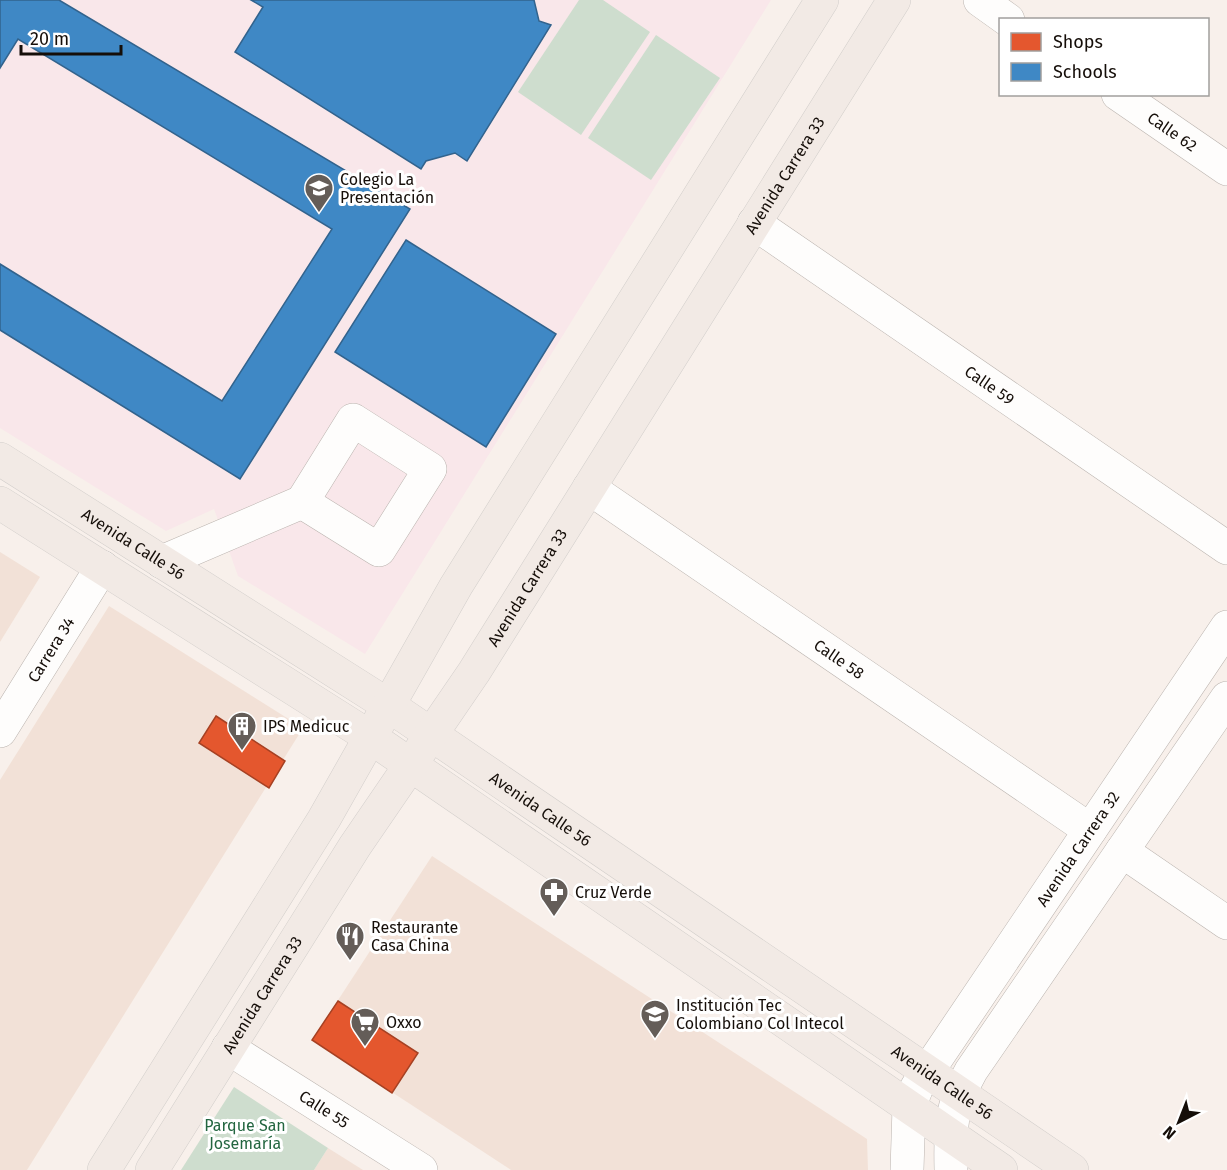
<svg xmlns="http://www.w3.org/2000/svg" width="1227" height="1170" font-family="'Fira Sans',sans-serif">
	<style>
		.built { fill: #f2e1d7 }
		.education { fill: #f9e7ea }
		.green { fill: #ceddce }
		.shops { fill: #e4572e; stroke: #a64123; stroke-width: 1.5 }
		.schools { fill: #3f88c5; stroke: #32638d; stroke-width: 1.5 }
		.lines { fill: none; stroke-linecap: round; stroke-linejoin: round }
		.minor-casing { stroke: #bab3ae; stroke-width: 34 }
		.major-casing { stroke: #d2cecb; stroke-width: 34 }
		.minor { stroke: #fefdfc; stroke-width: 33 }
		.major { stroke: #f2eae5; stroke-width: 33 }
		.labels { text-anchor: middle; stroke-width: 6; stroke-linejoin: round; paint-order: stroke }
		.street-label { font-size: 16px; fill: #150e09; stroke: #fff }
		.poi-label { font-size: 16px; fill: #150e09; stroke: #fff; text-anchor: start }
		.park-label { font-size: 16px; fill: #236640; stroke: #fff }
	</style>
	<rect width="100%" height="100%" fill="#f8f0eb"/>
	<g class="built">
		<polygon points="0,552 40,577 0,642"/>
		<polygon points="109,606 303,728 27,1170 0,1170 0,780"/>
		<polygon points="432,856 867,1139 868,1170 511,1170 312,1040"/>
		<polygon points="328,1148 363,1170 314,1170"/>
	</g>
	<polygon class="education" points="0,0 771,0 365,654 238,576 214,509 166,531 0,428"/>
	<g class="green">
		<polygon points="579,0 603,0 650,32 581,135 518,92"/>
		<polygon points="656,35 720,78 651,180 588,138"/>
		<polygon points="234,1087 328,1148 314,1170 181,1170"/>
	</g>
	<g class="shops">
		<polygon points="216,716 285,761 269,788 199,743"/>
		<polygon points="338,1001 418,1053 392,1093 312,1040"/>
	</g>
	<g class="schools">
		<polygon points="0,0 59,0 410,209 240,479 0,330 0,264 222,401 332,229 18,39 0,68"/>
		<polygon points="251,0 534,0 539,21 551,25 467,161 455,153 426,161 421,169 235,52 263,7"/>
		<polygon points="406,240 556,334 486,447 335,352"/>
	</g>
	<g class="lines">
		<g class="minor-casing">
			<g id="minor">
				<polyline points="980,0 1008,20"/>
				<path id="s1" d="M1118 94 1227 169"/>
				<path id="s2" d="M754 223 1227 548"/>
				<polygon points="353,420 430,469 379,550 302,502"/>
				<path id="s3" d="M589 488 1090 830"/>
				<polyline points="162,562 302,502"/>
				<path id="s4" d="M0 731 102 567"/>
				<polyline points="1122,851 1227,923"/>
				<path id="s5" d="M228 1048 421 1170"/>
				<path id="s6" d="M907 1170 909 1107 917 1087 1227 627"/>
				<path d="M951 1170C950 1129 950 1108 971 1071L1227 698"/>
			</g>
		</g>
		<g class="major-casing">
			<g id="major">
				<path id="s7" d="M0 459 388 705 1072 1170"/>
				<polyline points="0,503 370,737 1001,1170"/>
				<polyline points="104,1170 324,819 456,586 822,0"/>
				<path id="s8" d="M152 1170 355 846 474 672 894 0"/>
			</g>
		</g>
		<use href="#minor" class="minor"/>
		<use href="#major" class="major"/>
	</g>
	<defs>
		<g id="school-pin" transform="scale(1.5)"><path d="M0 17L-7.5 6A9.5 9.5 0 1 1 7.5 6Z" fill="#645d58" stroke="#fff"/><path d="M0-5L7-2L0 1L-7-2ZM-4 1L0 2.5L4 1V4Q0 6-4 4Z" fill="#fff"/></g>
		<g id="building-pin" transform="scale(1.5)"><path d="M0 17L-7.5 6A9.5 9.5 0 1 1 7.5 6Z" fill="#645d58" stroke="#fff"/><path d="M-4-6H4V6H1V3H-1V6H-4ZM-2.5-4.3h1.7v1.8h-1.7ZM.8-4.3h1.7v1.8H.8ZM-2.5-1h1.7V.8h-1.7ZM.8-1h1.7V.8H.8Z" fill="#fff"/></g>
		<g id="pharmacy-pin" transform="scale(1.5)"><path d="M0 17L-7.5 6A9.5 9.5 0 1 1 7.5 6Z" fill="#645d58" stroke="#fff"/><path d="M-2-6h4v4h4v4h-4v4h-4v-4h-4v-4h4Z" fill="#fff"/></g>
		<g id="restaurant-pin" transform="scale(1.5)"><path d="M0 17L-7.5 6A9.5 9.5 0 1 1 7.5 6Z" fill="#645d58" stroke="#fff"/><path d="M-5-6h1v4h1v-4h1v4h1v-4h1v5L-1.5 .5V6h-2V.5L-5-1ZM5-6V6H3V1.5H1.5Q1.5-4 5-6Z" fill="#fff"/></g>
		<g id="supermarket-pin" transform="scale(1.5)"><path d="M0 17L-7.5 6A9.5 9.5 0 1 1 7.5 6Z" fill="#645d58" stroke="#fff"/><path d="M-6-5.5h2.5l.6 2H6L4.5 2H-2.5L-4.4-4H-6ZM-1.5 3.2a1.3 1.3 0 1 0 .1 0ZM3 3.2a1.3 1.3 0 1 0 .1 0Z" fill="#fff"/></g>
	</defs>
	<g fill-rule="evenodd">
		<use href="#school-pin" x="319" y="188"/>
		<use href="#building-pin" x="242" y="726"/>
		<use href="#pharmacy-pin" x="554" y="892"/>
		<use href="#restaurant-pin" x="350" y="936"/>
		<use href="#school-pin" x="655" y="1014"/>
		<use href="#supermarket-pin" x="365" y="1022"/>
	</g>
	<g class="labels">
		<g class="street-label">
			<text dy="6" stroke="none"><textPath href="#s1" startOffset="66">Calle 62</textPath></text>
			<text dy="6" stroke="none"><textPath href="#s8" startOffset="1179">Avenida Carrera 33</textPath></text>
			<text dy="6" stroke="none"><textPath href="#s2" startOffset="286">Calle 59</textPath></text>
			<text dy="6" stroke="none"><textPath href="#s7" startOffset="158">Avenida Calle 56</textPath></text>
			<text dy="6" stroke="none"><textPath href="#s8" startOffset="693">Avenida Carrera 33</textPath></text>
			<text dy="6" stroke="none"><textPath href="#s4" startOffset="96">Carrera 34</textPath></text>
			<text dy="6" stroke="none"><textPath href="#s3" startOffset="303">Calle 58</textPath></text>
			<text dy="6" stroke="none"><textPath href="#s7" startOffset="644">Avenida Calle 56</textPath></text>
			<text dy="6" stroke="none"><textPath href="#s6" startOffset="372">Avenida Carrera 32</textPath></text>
			<text dy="6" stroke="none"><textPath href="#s8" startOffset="207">Avenida Carrera 33</textPath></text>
			<text dy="6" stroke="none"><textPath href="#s7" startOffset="1130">Avenida Calle 56</textPath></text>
			<text dy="6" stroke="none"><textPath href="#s5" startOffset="114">Calle 55</textPath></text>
		</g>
		<g class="poi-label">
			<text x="340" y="185">Colegio La<tspan x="340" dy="18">Presentación</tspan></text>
			<text x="263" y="732">IPS Medicuc</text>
			<text x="575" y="898">Cruz Verde</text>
			<text x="371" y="933">Restaurante<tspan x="371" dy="18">Casa China</tspan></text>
			<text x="676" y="1011">Institución Tec<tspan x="676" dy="18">Colombiano Col Intecol</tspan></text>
			<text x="386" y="1028">Oxxo</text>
		</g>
		<g class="park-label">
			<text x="245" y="1131">Parque San<tspan x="245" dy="18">Josemaría</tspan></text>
		</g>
	</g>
	<rect x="999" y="18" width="210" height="78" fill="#ffffff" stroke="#a19f9d" stroke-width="1.5"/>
	<rect x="1011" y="33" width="30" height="18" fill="#e4572e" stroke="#a19f9d" stroke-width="1.5"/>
	<text x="1053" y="48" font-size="18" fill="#150e09">Shops</text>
	<rect x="1011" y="63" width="30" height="18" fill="#3f88c5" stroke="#a19f9d" stroke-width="1.5"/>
	<text x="1053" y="78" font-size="18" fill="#150e09">Schools</text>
	<g transform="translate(1179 1122) rotate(222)" stroke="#ffffff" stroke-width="4.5" paint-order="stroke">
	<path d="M0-4.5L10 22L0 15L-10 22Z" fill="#150e09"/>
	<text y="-9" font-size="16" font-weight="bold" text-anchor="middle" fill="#150e09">N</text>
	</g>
	<path d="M21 45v9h100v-9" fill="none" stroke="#150e09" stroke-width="3"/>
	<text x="30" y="45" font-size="18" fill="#150e09" stroke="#ffffff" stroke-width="4.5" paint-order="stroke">20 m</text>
</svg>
